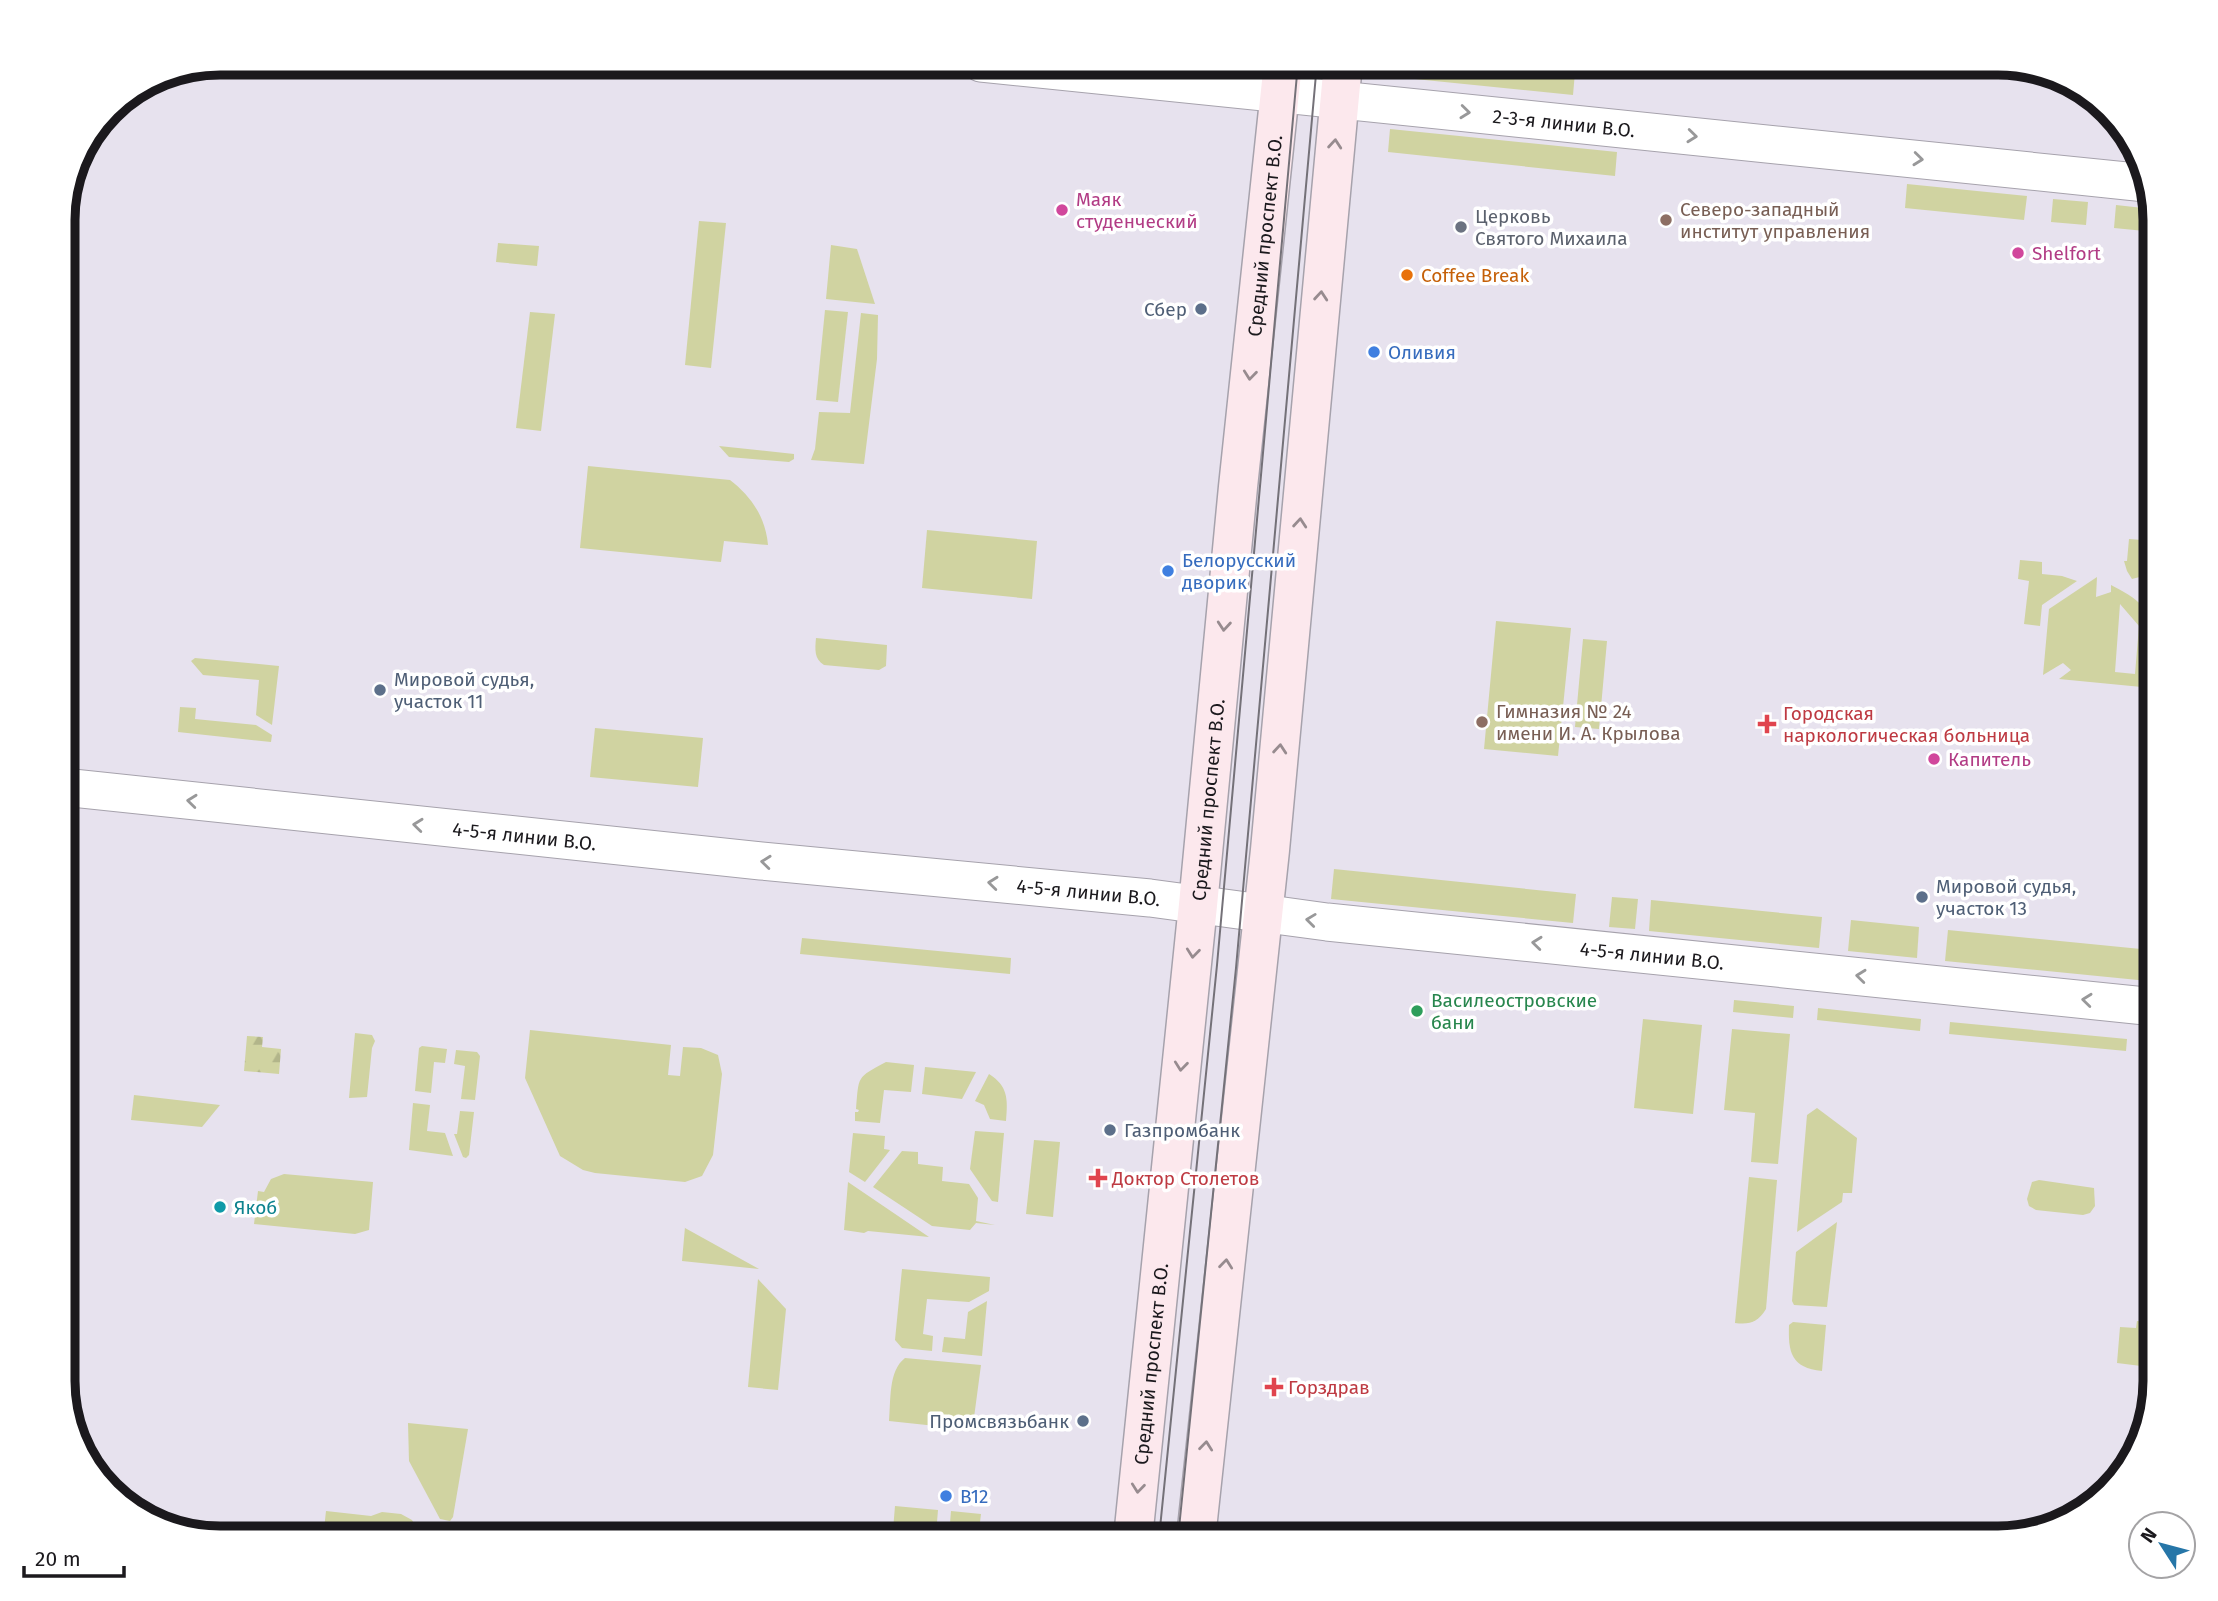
<svg xmlns="http://www.w3.org/2000/svg" width="2218" height="1601" font-family="'Fira Sans',sans-serif">
	<style>
		.green { fill: #d0d3a1; fill-rule: evenodd }
		.forest { fill: url(#forest-firs) }
		.lines { fill: none; stroke-linecap: round; stroke-linejoin: round }
		.street-casing { stroke: #a6a2ac; stroke-width: 39 }
		.secondary-casing { stroke: #a6a2ac; stroke-width: 41 }
		.street { stroke: #fff; stroke-width: 37 }
		.secondary { stroke: #fce8ed; stroke-width: 38 }
		.tram { stroke: #747178; stroke-width: 2 }
		.oneway { stroke: #989899 }
		.oneway2 { stroke: #978b8f }
		.hotel-dot { fill: #d1479c; stroke: #fff; stroke-width: 2.5 }
		.education-dot { fill: #8d6e63; stroke: #fff; stroke-width: 2.5 }
		.worship-dot { fill: #6b7280; stroke: #fff; stroke-width: 2.5 }
		.food-dot { fill: #e8710a; stroke: #fff; stroke-width: 2.5 }
		.service-dot { fill: #5c6f8a; stroke: #fff; stroke-width: 2.5 }
		.shop-dot { fill: #3f7fe0; stroke: #fff; stroke-width: 2.5 }
		.health-dot { fill: #e0444e; stroke: #fff; stroke-width: 2.5 }
		.leisure-dot { fill: #2e9e5b; stroke: #fff; stroke-width: 2.5 }
		.culture-dot { fill: #0f9aa8; stroke: #fff; stroke-width: 2.5 }
		.labels { text-anchor: middle; stroke-width: 7; stroke-linejoin: round; paint-order: stroke }
		.street-label { font-size: 19px; fill: #1b191d; stroke: #fff }
		.hotel-label { font-size: 19px; fill: #b23c85; stroke: #fff; text-anchor: start }
		.education-label { font-size: 19px; fill: #785e54; stroke: #fff; text-anchor: start }
		.worship-label { font-size: 19px; fill: #5b616d; stroke: #fff; text-anchor: start }
		.food-label { font-size: 19px; fill: #c56008; stroke: #fff; text-anchor: start }
		.service-label { font-size: 19px; fill: #4e5e75; stroke: #fff; text-anchor: start }
		.shop-label { font-size: 19px; fill: #366cbe; stroke: #fff; text-anchor: start }
		.health-label { font-size: 19px; fill: #be3a42; stroke: #fff; text-anchor: start }
		.leisure-label { font-size: 19px; fill: #27864d; stroke: #fff; text-anchor: start }
		.culture-label { font-size: 19px; fill: #0d838f; stroke: #fff; text-anchor: start }
		.rim { fill: none; stroke: #1b191d; stroke-width: 9 }
	</style>
	<defs>
		<pattern id="forest-firs" width="22" height="20" patternUnits="userSpaceOnUse" patternTransform="scale(1.75)"><rect width="22" height="20" fill="#d0d3a1"/><path d="M5 1l3.5 6h-7zM16 11l3.5 6h-7z" fill="#b2b58a"/></pattern>
	</defs>
	<rect width="100%" height="100%" fill="#e7e2ee"/>
	<g class="green">
		<polygon points="1397,63 1485,63 1575,72 1573,95 1395,77"/>
		<polygon points="1390,129 1617,152 1615,176 1388,152"/>
		<polygon points="1907,184 2027,196 2024,220 1905,208"/>
		<polygon points="2053,199 2088,202 2086,225 2051,222"/>
		<polygon points="2116,205 2152,209 2155,232 2114,228"/>
		<polygon points="699,221 726,223 711,368 685,365"/>
		<polygon points="498,243 539,246 537,266 496,262"/>
		<polygon points="831,245 857,249 875,304 826,299"/>
		<polygon points="825,310 848,312 838,402 816,400"/>
		<polygon points="530,312 555,314 541,431 516,428"/>
		<polygon points="861,313 878,315 877,359 864,464 811,460 815,449 819,412 850,413"/>
		<polygon points="719,446 794,454 794,459 789,462 729,457"/>
		<path d="M588 466 730 480C751 496 766 518 768 545L724 541 721 562 580 548Z"/>
		<polygon points="927,530 1037,541 1032,599 922,588"/>
		<polygon points="2129,539 2155,541 2155,573 2132,579 2127,571 2124,561 2127,561"/>
		<polygon points="2020,560 2042,562 2042,574 2062,576 2077,581 2042,605 2040,626 2024,624 2029,581 2018,579"/>
		<path d="M2097 577 2096 597 2111 592V585C2122 591 2135 597 2143 607 2161 628 2154 663 2152 688L2059 679 2071 670 2063 663 2043 675 2049 609ZM2120 604 2139 626 2135 674 2115 672Z"/>
		<polygon points="1496,621 1571,628 1558,756 1484,749"/>
		<path d="M816 638 887 645 886 666 879 670 824 665C814 659 815 649 816 638Z"/>
		<polygon points="1583,639 1607,641 1599,729 1575,727"/>
		<polygon points="195,658 279,666 272,725 256,715 259,680 203,675 191,661"/>
		<polygon points="180,707 196,708 195,719 256,725 272,735 271,742 178,732"/>
		<polygon points="595,728 703,738 698,787 590,777"/>
		<polygon points="1334,869 1576,894 1573,923 1331,899"/>
		<polygon points="1612,897 1638,899 1635,929 1609,927"/>
		<polygon points="1651,900 1822,917 1819,948 1649,931"/>
		<polygon points="1851,920 1919,927 1917,958 1848,951"/>
		<polygon points="1948,930 2151,950 2148,981 1945,961"/>
		<polygon points="802,938 1011,958 1010,974 800,954"/>
		<polygon points="1734,1000 1794,1006 1793,1018 1733,1012"/>
		<polygon points="1818,1008 1921,1019 1920,1031 1817,1020"/>
		<polygon points="1643,1019 1702,1025 1693,1114 1634,1108"/>
		<polygon points="1950,1022 2127,1039 2126,1051 1949,1034"/>
		<polygon points="1732,1029 1790,1034 1778,1164 1751,1162 1755,1113 1724,1110"/>
		<polygon points="530,1030 671,1045 668,1075 680,1076 683,1047 701,1048 718,1055 722,1074 713,1155 702,1176 685,1182 595,1173 583,1170 560,1156 525,1078"/>
		<polygon points="355,1033 372,1035 375,1041 372,1048 367,1097 349,1098"/>
		<polygon points="422,1046 447,1049 445,1063 434,1062 431,1093 415,1091 419,1048"/>
		<polygon points="456,1050 477,1052 480,1056 475,1100 461,1099 465,1066 454,1064"/>
		<path d="M886 1062 914 1065 911 1092 884 1090 880 1123 855 1121V1112H858L859 1110 856 1109C859 1076 856 1078 886 1062Z"/>
		<polygon points="925,1067 976,1072 962,1099 922,1094"/>
		<path d="M989 1074C1008 1086 1008 1099 1006 1121L990 1119 984 1105 975 1101Z"/>
		<polygon points="134,1095 220,1105 202,1127 131,1120"/>
		<polygon points="413,1103 430,1105 427,1131 445,1133 453,1156 409,1150"/>
		<polygon points="1817,1108 1857,1138 1852,1193 1843,1193 1842,1202 1797,1232 1807,1115"/>
		<polygon points="460,1111 474,1112 469,1155 466,1158 463,1157 454,1134 457,1134"/>
		<polygon points="975,1131 1004,1133 998,1202 992,1201 970,1169"/>
		<polygon points="853,1133 885,1136 884,1149 890,1150 865,1182 849,1172"/>
		<polygon points="1034,1140 1060,1142 1053,1217 1026,1214"/>
		<polygon points="902,1151 918,1152 918,1164 943,1167 942,1181 969,1184 978,1198 976,1221 995,1225 976,1223 970,1230 932,1226 873,1187"/>
		<polygon points="284,1174 373,1182 369,1230 355,1234 254,1224 258,1191 264,1192 271,1179"/>
		<path d="M1749 1177 1777 1180 1766 1309C1758 1322 1750 1325 1735 1323Z"/>
		<polygon points="2039,1180 2094,1188 2095,1206 2090,1213 2083,1215 2036,1210 2029,1206 2027,1199 2032,1182"/>
		<polygon points="848,1182 929,1237 868,1231 864,1233 844,1230"/>
		<polygon points="1837,1222 1827,1307 1794,1305 1792,1301 1796,1252"/>
		<polygon points="685,1227 685,1228 759,1269 682,1261"/>
		<polygon points="902,1269 990,1277 989,1291 969,1302 927,1299 923,1334 933,1336 932,1351 902,1348 895,1340"/>
		<polygon points="758,1279 786,1309 778,1390 748,1387"/>
		<polygon points="987,1301 982,1356 942,1352 944,1337 965,1339 968,1312"/>
		<polygon points="2137,1321 2154,1323 2149,1367 2117,1363 2120,1327 2136,1328"/>
		<path d="M1793 1322 1826 1325 1822 1371C1791 1368 1788 1352 1789 1325Z"/>
		<path d="M905 1358 981 1365 973 1425 964 1429 889 1421C891 1401 888 1371 905 1358Z"/>
		<polygon points="408,1423 468,1429 453,1517 450,1521 440,1519 409,1461"/>
		<polygon points="895,1506 938,1510 936,1534 893,1530"/>
		<polygon points="326,1511 371,1516 382,1512 401,1514 412,1520 422,1538 323,1538"/>
		<polygon points="951,1511 981,1514 978,1538 949,1535"/>
	</g>
	<g class="forest">
		<polygon points="247,1036 263,1037 262,1047 281,1049 279,1074 244,1071"/>
		<polygon points="1659,1524 1703,1529 1703,1538 1655,1537"/>
	</g>
	<g class="lines">
		<g class="street-casing">
			<g id="street">
				<path id="s1" d="M981 63 2146 183"/>
				<path id="s2" d="M63 787 761 861 1150 898 1327 922 2155 1007"/>
			</g>
		</g>
		<g class="secondary-casing">
			<g id="secondary">
				<path id="s3" d="M1133 1538 1198 905 1238 487 1283 63"/>
				<polyline points="1196,1538 1270,850 1343,63"/>
			</g>
		</g>
		<use href="#street" class="street"/>
		<use href="#secondary" class="secondary"/>
		<g class="tram">
			<polyline points="1159,1538 1217,965 1298,63"/>
			<polyline points="1178,1538 1236,968 1317,63"/>
		</g>
	</g>
	<defs><path id="oneway-chevron" d="M-2-3.5L2.5 0L-2 3.5" fill="none" stroke-width="1.6" stroke-linecap="round" stroke-linejoin="round" transform="scale(1.75)"/></defs>
	<g class="oneway">
		<use href="#oneway-chevron" transform="translate(1465 112) rotate(6)"/>
		<use href="#oneway-chevron" transform="translate(1692 136) rotate(6)"/>
		<use href="#oneway-chevron" transform="translate(1918 159) rotate(6)"/>
		<use href="#oneway-chevron" transform="translate(192 801) rotate(-174)"/>
		<use href="#oneway-chevron" transform="translate(418 825) rotate(-174)"/>
		<use href="#oneway-chevron" transform="translate(766 862) rotate(-174)"/>
		<use href="#oneway-chevron" transform="translate(993 883) rotate(-174)"/>
		<use href="#oneway-chevron" transform="translate(1311 920) rotate(-173)"/>
		<use href="#oneway-chevron" transform="translate(1537 943) rotate(-174)"/>
		<use href="#oneway-chevron" transform="translate(1861 976) rotate(-174)"/>
		<use href="#oneway-chevron" transform="translate(2087 1000) rotate(-174)"/>
	</g>
	<g class="oneway2">
		<use href="#oneway-chevron" transform="translate(1335 144) rotate(-85)"/>
		<use href="#oneway-chevron" transform="translate(1321 296) rotate(-85)"/>
		<use href="#oneway-chevron" transform="translate(1250 375) rotate(96)"/>
		<use href="#oneway-chevron" transform="translate(1300 523) rotate(-85)"/>
		<use href="#oneway-chevron" transform="translate(1224 626) rotate(95)"/>
		<use href="#oneway-chevron" transform="translate(1280 749) rotate(-85)"/>
		<use href="#oneway-chevron" transform="translate(1193 953) rotate(96)"/>
		<use href="#oneway-chevron" transform="translate(1181 1066) rotate(96)"/>
		<use href="#oneway-chevron" transform="translate(1226 1264) rotate(-84)"/>
		<use href="#oneway-chevron" transform="translate(1206 1446) rotate(-84)"/>
		<use href="#oneway-chevron" transform="translate(1138 1488) rotate(96)"/>
	</g>
	<g class="hotel-dot">
		<circle cx="1062" cy="210" r="7"/>
		<circle cx="2018" cy="253" r="7"/>
		<circle cx="1934" cy="759" r="7"/>
	</g>
	<g class="education-dot">
		<circle cx="1666" cy="220" r="7"/>
		<circle cx="1482" cy="722" r="7"/>
	</g>
	<circle class="worship-dot" cx="1461" cy="227" r="7"/>
	<circle class="food-dot" cx="1407" cy="275" r="7"/>
	<g class="service-dot">
		<circle cx="1201" cy="309" r="7"/>
		<circle cx="380" cy="690" r="7"/>
		<circle cx="1922" cy="897" r="7"/>
		<circle cx="1110" cy="1130" r="7"/>
		<circle cx="1083" cy="1421" r="7"/>
	</g>
	<g class="shop-dot">
		<circle cx="1374" cy="352" r="7"/>
		<circle cx="1168" cy="571" r="7"/>
		<circle cx="946" cy="1496" r="7"/>
	</g>
	<g class="health-dot">
		<path d="M1763.5 713.5h7v7h7v7h-7v7h-7v-7h-7v-7h7z"/>
		<path d="M1094.5 1167.5h7v7h7v7h-7v7h-7v-7h-7v-7h7z"/>
		<path d="M1270.5 1376.5h7v7h7v7h-7v7h-7v-7h-7v-7h7z"/>
	</g>
	<circle class="leisure-dot" cx="1417" cy="1011" r="7"/>
	<circle class="culture-dot" cx="220" cy="1207" r="7"/>
	<g class="labels">
		<g class="street-label">
			<text dy="7" stroke="none"><textPath href="#s1" startOffset="586">2-3-я линии В.О.</textPath></text>
			<text dy="7" stroke="none"><textPath href="#s3" startOffset="1309">Средний проспект В.О.</textPath></text>
			<text dy="7" stroke="none"><textPath href="#s3" startOffset="742">Средний проспект В.О.</textPath></text>
			<text dy="7" stroke="none"><textPath href="#s2" startOffset="464">4-5-я линии В.О.</textPath></text>
			<text dy="7" stroke="none"><textPath href="#s2" startOffset="1031">4-5-я линии В.О.</textPath></text>
			<text dy="7" stroke="none"><textPath href="#s2" startOffset="1598">4-5-я линии В.О.</textPath></text>
			<text dy="7" stroke="none"><textPath href="#s3" startOffset="175">Средний проспект В.О.</textPath></text>
		</g>
		<g class="hotel-label">
			<text x="1076" y="206">Маяк<tspan x="1076" dy="22">студенческий</tspan></text>
			<text x="2032" y="260">Shelfort</text>
			<text x="1948" y="766">Капитель</text>
		</g>
		<g class="education-label">
			<text x="1680" y="216">Северо-западный<tspan x="1680" dy="22">институт управления</tspan></text>
			<text x="1496" y="718">Гимназия № 24<tspan x="1496" dy="22">имени И. А. Крылова</tspan></text>
		</g>
		<g class="worship-label">
			<text x="1475" y="223">Церковь<tspan x="1475" dy="22">Святого Михаила</tspan></text>
		</g>
		<g class="food-label">
			<text x="1421" y="282">Coffee Break</text>
		</g>
		<g class="service-label">
			<text x="1187" y="316" text-anchor="end">Сбер</text>
			<text x="394" y="686">Мировой судья,<tspan x="394" dy="22">участок 11</tspan></text>
			<text x="1936" y="893">Мировой судья,<tspan x="1936" dy="22">участок 13</tspan></text>
			<text x="1124" y="1137">Газпромбанк</text>
			<text x="1069" y="1428" text-anchor="end">Промсвязьбанк</text>
		</g>
		<g class="shop-label">
			<text x="1388" y="359">Оливия</text>
			<text x="1182" y="567">Белорусский<tspan x="1182" dy="22">дворик</tspan></text>
			<text x="960" y="1503">B12</text>
		</g>
		<g class="health-label">
			<text x="1783" y="720">Городская<tspan x="1783" dy="22">наркологическая больница</tspan></text>
			<text x="1112" y="1185">Доктор Столетов</text>
			<text x="1288" y="1394">Горздрав</text>
		</g>
		<g class="leisure-label">
			<text x="1431" y="1007">Василеостровские<tspan x="1431" dy="22">бани</tspan></text>
		</g>
		<g class="culture-label">
			<text x="234" y="1214">Якоб</text>
		</g>
	</g>
	<path d="M0 0H2218V1601H0ZM220 75H1998A145 145 0 0 1 2143 220V1381A145 145 0 0 1 1998 1526H220A145 145 0 0 1 75 1381V220A145 145 0 0 1 220 75Z" fill="#fff" fill-rule="evenodd"/>
	<path class="rim" d="M220 75H1998A145 145 0 0 1 2143 220V1381A145 145 0 0 1 1998 1526H220A145 145 0 0 1 75 1381V220A145 145 0 0 1 220 75Z"/>
	<g transform="translate(2162 1545) rotate(306)"><circle r="33" fill="#ffffff" stroke="#a4a3a5" stroke-width="2"/>
	<path d="M0-5L12 26L0 18L-12 26Z" fill="#2676a8"/>
	<text y="-10" font-size="19" font-weight="bold" text-anchor="middle" fill="#1b191d">N</text>
	</g>
	<path d="M24 1566v10h100v-10" fill="none" stroke="#1b191d" stroke-width="3.5"/>
	<text x="35" y="1566" font-size="21" fill="#1b191d" stroke="#ffffff" stroke-width="5" paint-order="stroke">20 m</text>
</svg>
